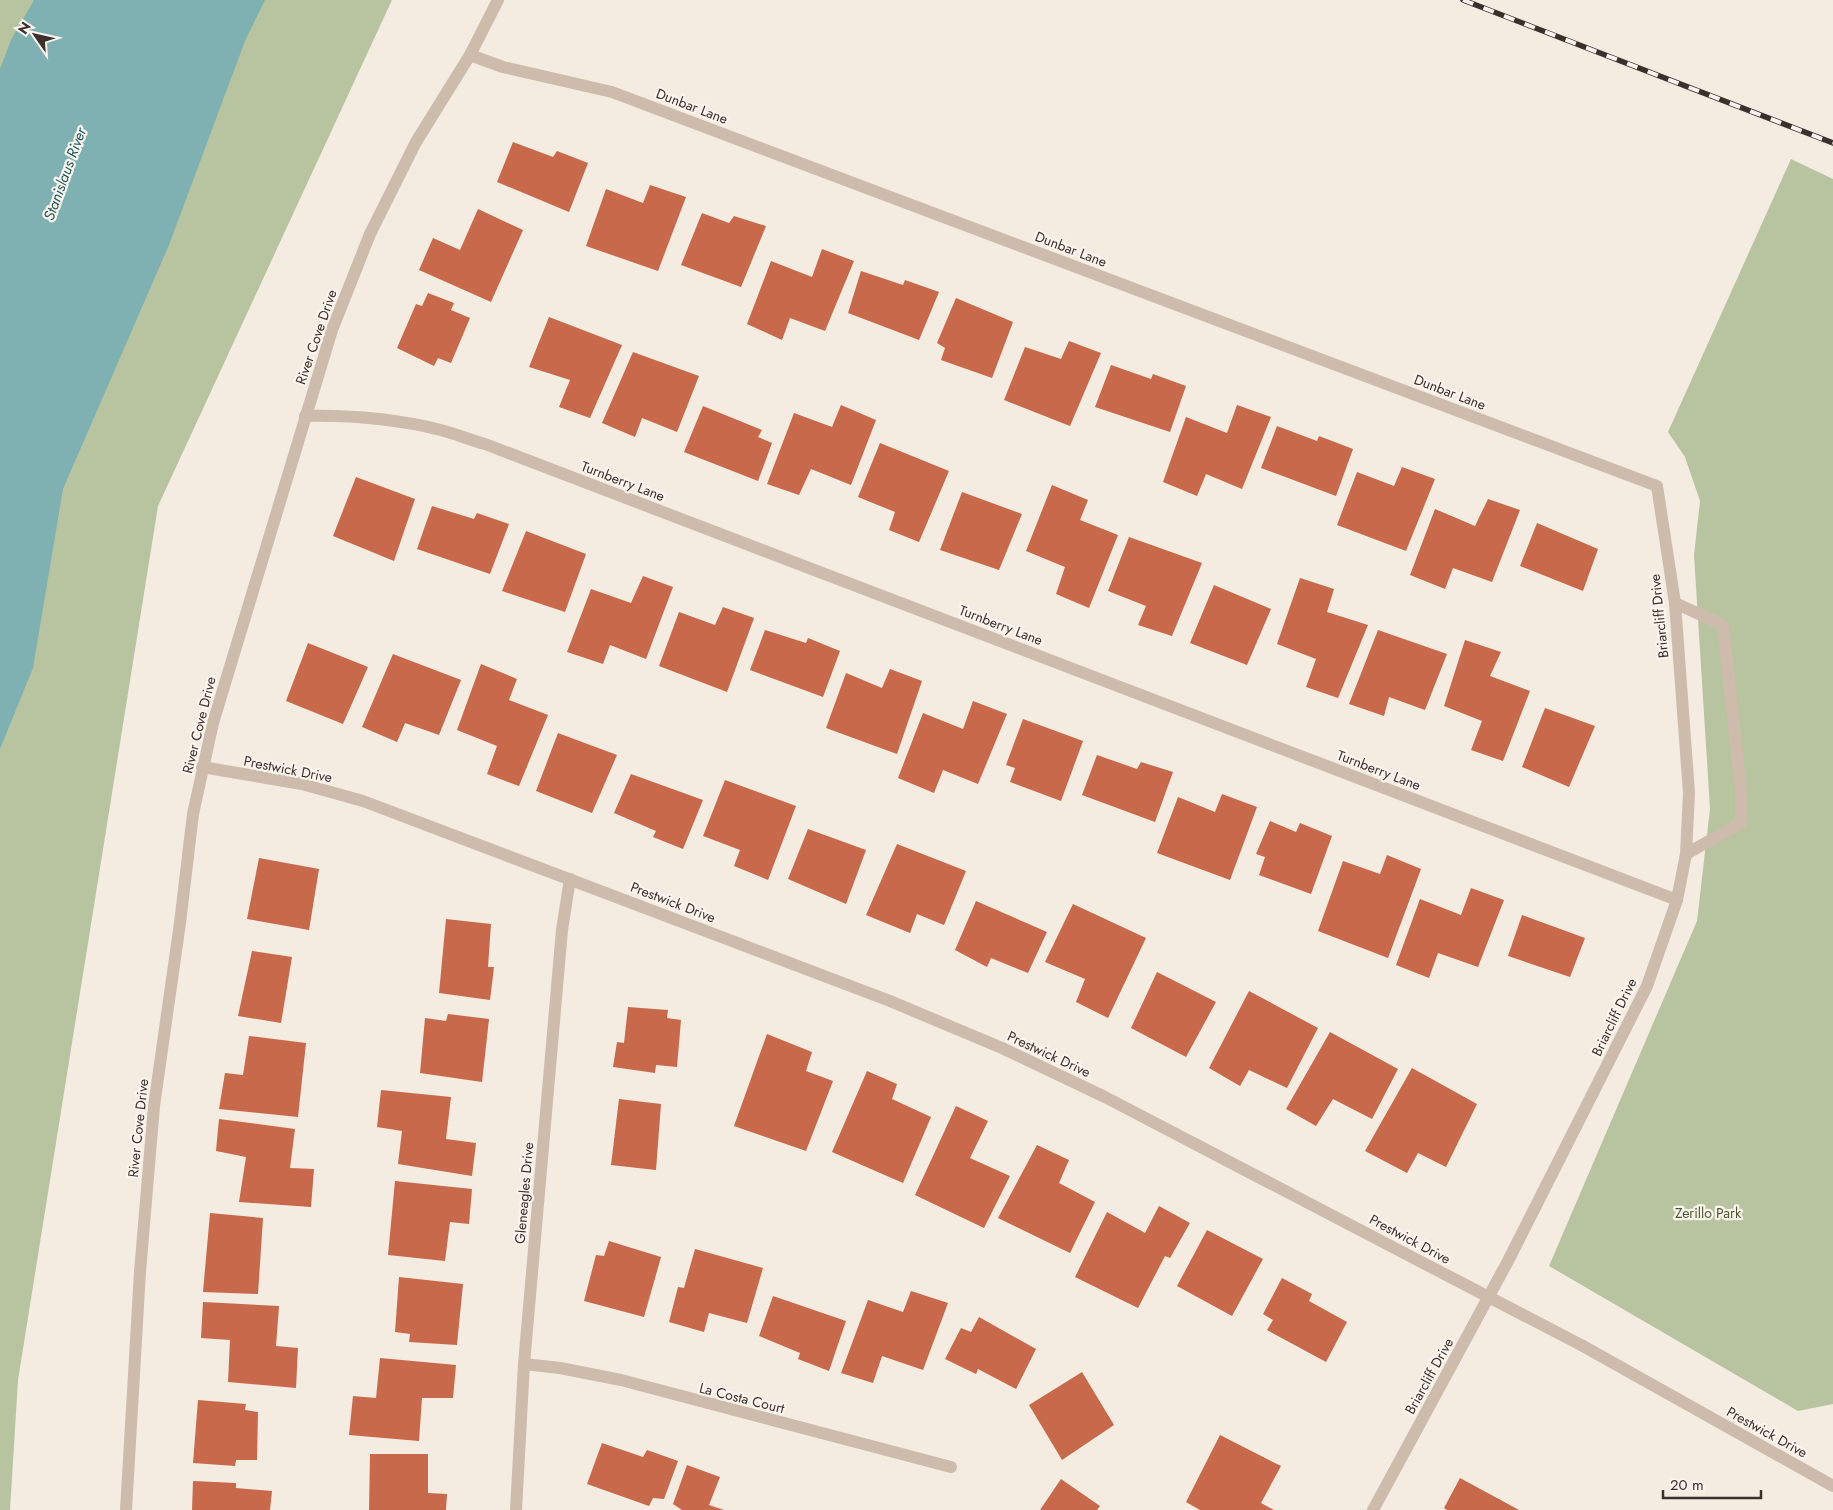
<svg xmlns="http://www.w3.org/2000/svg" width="1833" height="1510" font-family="Jost,sans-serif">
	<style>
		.green { fill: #b8c4a0 }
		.water { fill: #7fb0b2 }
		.building { fill: #c8694b }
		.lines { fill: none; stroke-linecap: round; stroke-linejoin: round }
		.lane { stroke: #cdbbac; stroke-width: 12 }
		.street { stroke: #cdbbac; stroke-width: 12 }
		.rail-casing { stroke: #3b302b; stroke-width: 5.5 }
		.rail { stroke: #fbf5ee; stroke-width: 4; stroke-dasharray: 11; stroke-linecap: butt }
		.street-bridge { stroke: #cdbbac; stroke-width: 12 }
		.labels { text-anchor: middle; stroke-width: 4.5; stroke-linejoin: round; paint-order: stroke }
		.street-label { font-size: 14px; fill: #3b302b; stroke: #fbf5ee }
		.park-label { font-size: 14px; fill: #4a5a2e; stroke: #fbf5ee }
		.water-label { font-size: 15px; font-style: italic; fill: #1f5a5e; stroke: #fbf5ee }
	</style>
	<rect width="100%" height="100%" fill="#f4ebe1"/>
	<g class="green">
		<polygon points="0,0 392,0 158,506 18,1380 10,1510 0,1510"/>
		<polygon points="1791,159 1833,179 1833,1404 1798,1411 1549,1266 1697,921 1710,809 1694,555 1700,501 1685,457 1668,432"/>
	</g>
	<polygon class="water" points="34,0 265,0 245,41 169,245 63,489 33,668 0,749 0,69 11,40"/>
	<g class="building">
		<polygon points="513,142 553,157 557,151 588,163 569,212 497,182"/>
		<polygon points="650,185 686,197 658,271 586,246 606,189 643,203"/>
		<polygon points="478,209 523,230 491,302 419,270 433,238 460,250"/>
		<polygon points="702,213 729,223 734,216 766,226 741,287 681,265"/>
		<polygon points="822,249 854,261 825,331 790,318 782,340 747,324 771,261 812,277"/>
		<polygon points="861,271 903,285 905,280 939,292 919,340 848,313"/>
		<polygon points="428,293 454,303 451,310 470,318 451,363 438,358 434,366 397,348 416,304 422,306"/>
		<polygon points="956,298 1013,322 992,378 941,360 945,348 937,343"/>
		<polygon points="549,317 622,345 590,418 559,407 570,380 529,367"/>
		<polygon points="1069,341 1101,353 1070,426 1004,400 1025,347 1061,359"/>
		<polygon points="633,352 699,376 677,432 642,418 635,437 602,423"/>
		<polygon points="1111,365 1151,379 1153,374 1186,386 1170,432 1095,407"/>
		<polygon points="841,405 876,420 851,485 811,469 799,495 767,484 794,413 832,427"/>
		<polygon points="1237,405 1271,417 1242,489 1206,474 1197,496 1163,482 1186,417 1227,433"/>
		<polygon points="703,406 762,430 758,437 772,443 758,481 684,452"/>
		<polygon points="1277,426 1317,441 1319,436 1353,449 1336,496 1261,468"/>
		<polygon points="880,443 949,471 919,542 889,530 895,512 858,497"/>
		<polygon points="1402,467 1435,479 1406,551 1337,525 1357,472 1394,486"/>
		<polygon points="356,477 415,499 394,561 333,536"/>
		<polygon points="1052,485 1088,500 1080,520 1118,535 1089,608 1056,594 1065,567 1026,551"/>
		<polygon points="962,492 1022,514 999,570 940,550"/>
		<polygon points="1488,499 1520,510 1492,582 1453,568 1445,589 1410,575 1435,509 1475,526"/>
		<polygon points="432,506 474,519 477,513 509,524 490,574 417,549"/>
		<polygon points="1537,523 1598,549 1583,591 1520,566"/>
		<polygon points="526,531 586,554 565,612 502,591"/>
		<polygon points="1129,537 1202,563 1172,636 1138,625 1146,606 1108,591"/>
		<polygon points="643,576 673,587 646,659 610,645 603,664 567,652 591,589 631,603"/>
		<polygon points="1300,578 1334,589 1327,612 1368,625 1338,698 1306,687 1316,659 1277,644"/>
		<polygon points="1214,585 1271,609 1247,665 1190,643"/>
		<polygon points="723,607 754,618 727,692 659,666 679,612 715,625"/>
		<polygon points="765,630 806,643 808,638 840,651 823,697 750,670"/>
		<polygon points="1378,630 1447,654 1425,710 1389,697 1384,716 1349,704"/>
		<polygon points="1465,640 1501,652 1490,676 1530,691 1503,761 1471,750 1482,721 1444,706"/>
		<polygon points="308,643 368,667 343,724 286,701"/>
		<polygon points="393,654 461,680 439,735 405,723 397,742 362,727"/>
		<polygon points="481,664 517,679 509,700 548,715 519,786 487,774 497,746 457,730"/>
		<polygon points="890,669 922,681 897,754 826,728 846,673 882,688"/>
		<polygon points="973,701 1007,714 978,784 943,770 934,793 898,778 923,713 963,729"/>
		<polygon points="1545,708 1595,726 1569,787 1522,767"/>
		<polygon points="1023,719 1083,741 1061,801 1010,782 1015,768 1006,765"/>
		<polygon points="558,733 617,755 592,813 536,791"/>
		<polygon points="1097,755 1137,769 1141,762 1173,772 1155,822 1082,795"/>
		<polygon points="631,774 703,800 683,849 653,837 656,831 614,813"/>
		<polygon points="725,780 796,806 768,880 734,866 740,850 703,836"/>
		<polygon points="1222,794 1257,807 1230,880 1157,853 1178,797 1215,812"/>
		<polygon points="1270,821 1296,832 1300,823 1332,836 1311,894 1259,875 1265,857 1256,854"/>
		<polygon points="808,829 866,850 846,904 788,879"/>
		<polygon points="897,844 966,871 944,925 917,914 910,933 866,915"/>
		<polygon points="1387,855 1421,869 1388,958 1318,931 1343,861 1380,874"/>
		<polygon points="259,858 319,869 309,930 247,919"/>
		<polygon points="1471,888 1504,900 1478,967 1438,953 1429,978 1396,965 1420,899 1461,915"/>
		<polygon points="976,901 1047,932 1028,973 991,958 987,967 955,950"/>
		<polygon points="1073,904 1146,938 1108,1018 1076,1002 1085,979 1045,962"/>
		<polygon points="1522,915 1585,938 1570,977 1508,956"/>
		<polygon points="446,919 491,924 488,967 494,967 490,1000 439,993"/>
		<polygon points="252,951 292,957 281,1023 238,1016"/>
		<polygon points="1157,972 1216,1002 1186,1057 1131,1028"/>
		<polygon points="1249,991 1318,1028 1287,1088 1249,1070 1240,1086 1209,1068"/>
		<polygon points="628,1007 668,1010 667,1018 681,1020 677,1067 656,1065 655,1073 613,1067 617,1042 624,1043"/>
		<polygon points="448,1014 489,1019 482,1082 420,1073 425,1018 446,1021"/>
		<polygon points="1330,1032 1398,1069 1372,1119 1333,1099 1316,1126 1286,1109"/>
		<polygon points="767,1034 812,1052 806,1071 833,1081 806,1151 734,1126"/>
		<polygon points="249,1036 306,1043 298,1117 219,1109 225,1073 243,1075"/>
		<polygon points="1412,1068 1477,1104 1446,1167 1418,1153 1407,1173 1365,1151"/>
		<polygon points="867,1071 897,1084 892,1099 931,1117 903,1183 832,1152"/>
		<polygon points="381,1090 451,1097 446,1139 476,1143 472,1176 398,1164 402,1131 377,1127"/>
		<polygon points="619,1099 661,1104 656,1170 611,1165"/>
		<polygon points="956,1106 988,1121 970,1158 1010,1176 984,1228 915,1195"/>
		<polygon points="219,1119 295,1129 290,1168 314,1169 311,1207 239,1202 246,1157 216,1151"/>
		<polygon points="1037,1145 1069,1160 1059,1183 1095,1202 1070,1253 998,1218"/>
		<polygon points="395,1181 472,1189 469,1224 450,1222 445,1261 388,1255"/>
		<polygon points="1159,1206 1190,1223 1170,1258 1165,1256 1138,1308 1075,1277 1107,1212 1145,1233"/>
		<polygon points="210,1213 263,1218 258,1294 203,1292"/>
		<polygon points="1207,1230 1263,1259 1232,1316 1177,1286"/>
		<polygon points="609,1241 661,1257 644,1317 584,1301 596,1255 604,1256"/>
		<polygon points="695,1249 763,1268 747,1323 709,1313 704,1332 669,1322 678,1287 684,1288"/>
		<polygon points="399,1277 463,1284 457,1345 409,1342 410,1334 395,1332"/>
		<polygon points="1282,1278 1312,1294 1309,1301 1347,1322 1326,1362 1267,1330 1273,1320 1263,1314"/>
		<polygon points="911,1291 948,1303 923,1370 882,1356 873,1383 841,1373 868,1300 903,1312"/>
		<polygon points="773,1296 846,1321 829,1371 798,1359 800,1353 759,1336"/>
		<polygon points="203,1302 279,1306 276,1346 298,1348 296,1388 228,1382 230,1340 201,1338"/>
		<polygon points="979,1317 1036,1349 1016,1389 978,1369 976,1374 945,1359 961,1328 971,1332"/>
		<polygon points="380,1358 456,1365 453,1398 422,1398 419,1441 349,1435 353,1396 376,1398"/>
		<polygon points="1082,1372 1114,1425 1062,1460 1029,1405"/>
		<polygon points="198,1400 246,1404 245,1410 258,1412 257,1460 236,1460 235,1466 193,1463"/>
		<polygon points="1220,1435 1281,1466 1261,1503 1274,1510 1200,1510 1186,1502"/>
		<polygon points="602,1443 643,1457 647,1450 678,1461 664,1499 653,1498 649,1506 587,1484"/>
		<polygon points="370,1454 428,1454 428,1493 447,1494 446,1510 369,1510"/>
		<polygon points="687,1465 720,1477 709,1505 724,1510 682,1510 673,1504"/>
		<polygon points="1460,1478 1519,1510 1447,1510 1444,1508"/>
		<polygon points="1061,1479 1100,1506 1097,1510 1040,1510"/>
		<polygon points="193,1481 236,1483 236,1488 272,1491 270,1510 192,1510"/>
	</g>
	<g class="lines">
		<polyline class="lane" points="1675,603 1723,625 1741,791 1741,823 1686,854"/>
		<g class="street">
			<polyline points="470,55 503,67 612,92 1657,486 1675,603 1689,793 1686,854 1677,900 1647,986 1508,1261 1373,1510"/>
			<path d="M305 416C351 415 396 419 441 430 456 434 470 440 485 444L1677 900"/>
			<polyline points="202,767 302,784 363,801 890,1001 1002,1048 1105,1097 1404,1253"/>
			<polyline points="1583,1346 1833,1486"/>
			<polyline points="524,1364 560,1368 621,1380 951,1467"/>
			<polyline points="126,1510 140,1272 154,1106 180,923 193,814 213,723 332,330 370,234 416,142 470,55 498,0"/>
			<polyline points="516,1510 524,1364 562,930 570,879"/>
		</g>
		<g class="rail-casing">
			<polyline id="rail" points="1463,0 1833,143"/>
		</g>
		<use href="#rail" class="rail"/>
		<polyline class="street-bridge" points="1404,1253 1583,1346"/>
	</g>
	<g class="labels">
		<g class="street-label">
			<text transform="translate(692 106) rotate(21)" y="5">Dunbar Lane</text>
			<text transform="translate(1071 249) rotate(21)" y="5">Dunbar Lane</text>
			<text transform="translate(316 337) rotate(-71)" y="5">River Cove Drive</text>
			<text transform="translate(1450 392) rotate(21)" y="5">Dunbar Lane</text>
			<text transform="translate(623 481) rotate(21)" y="5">Turnberry Lane</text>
			<text transform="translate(1659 616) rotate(-96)" y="5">Briarcliff Drive</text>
			<text transform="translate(1001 625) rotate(21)" y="5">Turnberry Lane</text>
			<text transform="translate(199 725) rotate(-76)" y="5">River Cove Drive</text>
			<text transform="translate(288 769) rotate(11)" y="5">Prestwick Drive</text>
			<text transform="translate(1379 770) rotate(21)" y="5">Turnberry Lane</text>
			<text transform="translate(673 902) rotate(21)" y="5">Prestwick Drive</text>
			<text transform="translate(1614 1017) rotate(-64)" y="5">Briarcliff Drive</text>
			<text transform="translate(1049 1054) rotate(25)" y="5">Prestwick Drive</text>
			<text transform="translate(138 1128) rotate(-84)" y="5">River Cove Drive</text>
			<text transform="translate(524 1193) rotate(-85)" y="5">Gleneagles Drive</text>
			<text transform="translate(1410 1239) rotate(28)" y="5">Prestwick Drive</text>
			<text transform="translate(1429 1376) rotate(-61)" y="5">Briarcliff Drive</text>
			<text transform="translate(742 1398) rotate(14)" y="5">La Costa Court</text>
			<text transform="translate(1767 1432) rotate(29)" y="5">Prestwick Drive</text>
		</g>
		<g class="park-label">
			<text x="1708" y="1218">Zerillo Park</text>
		</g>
		<g class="water-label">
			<text transform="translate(65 174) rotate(-70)" y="5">Stanislaus River</text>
		</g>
	</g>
	<g transform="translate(35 35) rotate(304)" stroke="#fbf5ee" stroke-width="4" paint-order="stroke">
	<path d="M0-4L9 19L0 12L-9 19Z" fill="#3b302b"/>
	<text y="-8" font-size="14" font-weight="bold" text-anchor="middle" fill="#3b302b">N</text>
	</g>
	<path d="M1663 1490v8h98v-8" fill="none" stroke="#3b302b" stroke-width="2.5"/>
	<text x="1670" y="1490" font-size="15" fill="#3b302b" stroke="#fbf5ee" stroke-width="4" paint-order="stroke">20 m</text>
</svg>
